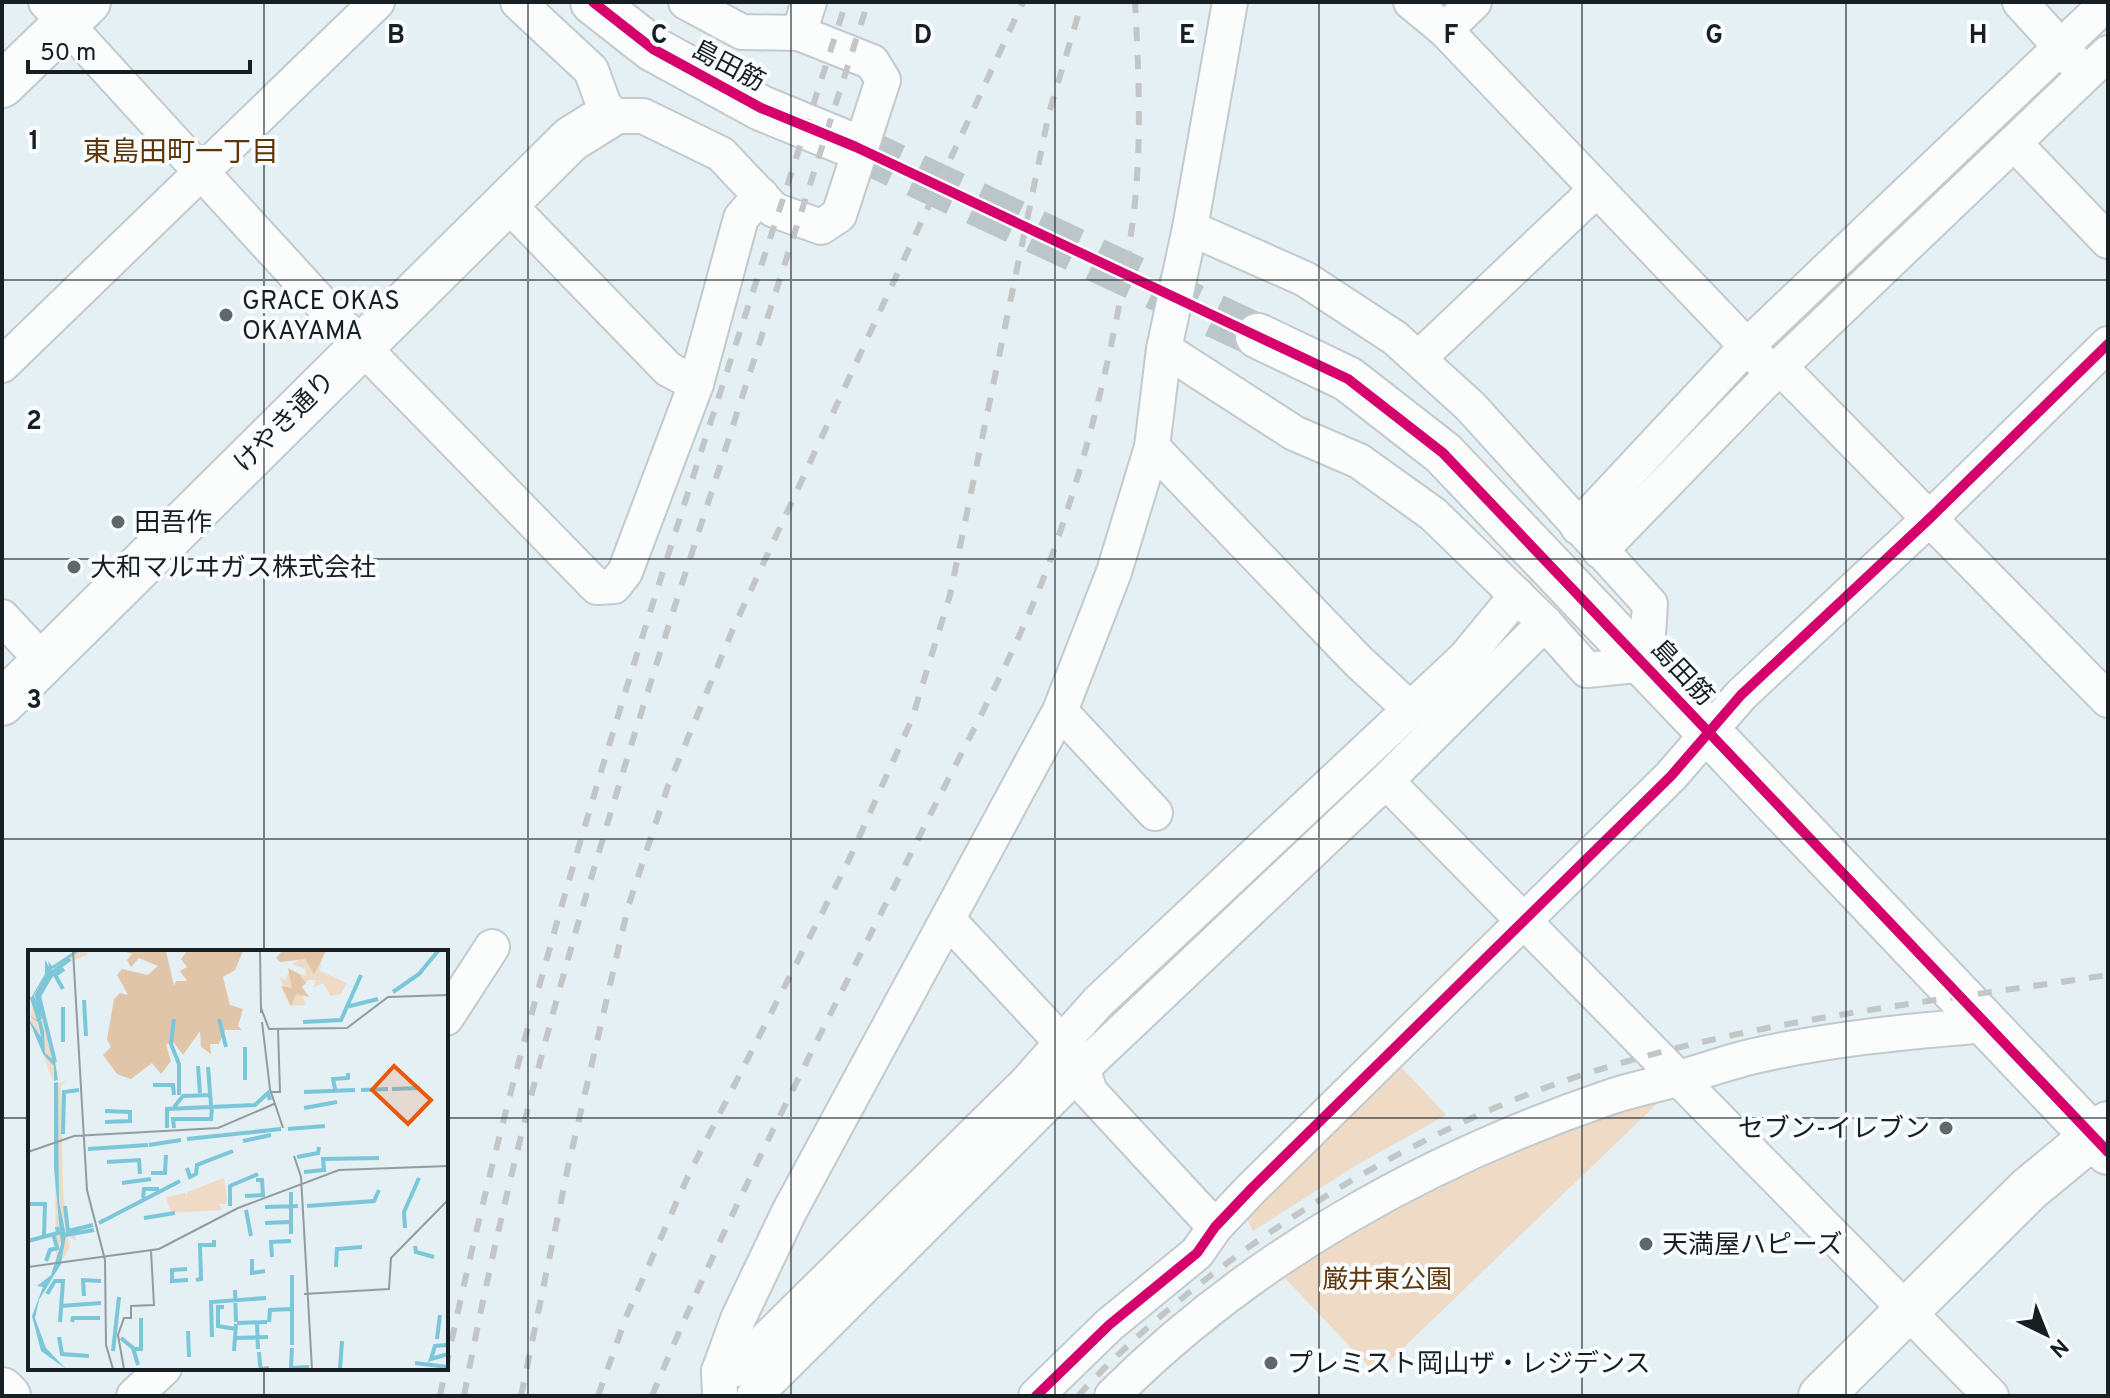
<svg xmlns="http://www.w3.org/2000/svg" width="2110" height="1398" font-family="Overpass,'Noto Sans JP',sans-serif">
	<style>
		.green { fill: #efdac5 }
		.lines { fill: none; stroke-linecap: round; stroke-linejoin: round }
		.stream { stroke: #7bc7d9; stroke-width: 9 }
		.secondary-tunnel { stroke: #bbc6ca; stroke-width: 44; stroke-dasharray: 44 22; stroke-linecap: butt }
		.street-casing { stroke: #c2cace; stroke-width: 38 }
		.secondary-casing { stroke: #c2cace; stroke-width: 48 }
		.street { stroke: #fbfdfd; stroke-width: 34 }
		.secondary { stroke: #fbfdfd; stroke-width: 44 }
		.rail { stroke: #c2c6c6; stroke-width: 6; stroke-dasharray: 14 14; stroke-linecap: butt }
		.cycleway-casing { stroke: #f9fdff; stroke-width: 15 }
		.cycleway { stroke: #d6006c; stroke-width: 10 }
		.grid { fill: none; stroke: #171f22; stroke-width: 2; stroke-opacity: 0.55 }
		.poi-dot { fill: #5f686c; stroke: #f9fdff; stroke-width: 3 }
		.labels { text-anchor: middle; stroke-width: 8; stroke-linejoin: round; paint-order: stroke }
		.street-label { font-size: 26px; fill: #171f22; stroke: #f9fdff }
		.poi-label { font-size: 26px; fill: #171f22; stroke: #f9fdff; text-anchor: start }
		.park-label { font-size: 26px; fill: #5e370b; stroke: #f9fdff }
		.neighbourhood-label { font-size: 28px; fill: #5d3506; stroke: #f9fdff }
		.inset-river { fill: none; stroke: #7bc7d9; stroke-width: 4 }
		.inset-road { fill: none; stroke: #929ca0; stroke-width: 2 }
		.view { fill: #e8590c; fill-opacity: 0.15; stroke: #e8590c; stroke-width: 4 }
		.inset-edge { fill: none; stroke: #171f22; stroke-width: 4 }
		.grid-label { font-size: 26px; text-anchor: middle; font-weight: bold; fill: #171f22; stroke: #f9fdff; stroke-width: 8; stroke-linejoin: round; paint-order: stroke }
	</style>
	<rect width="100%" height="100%" fill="#e4f0f4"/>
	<g class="green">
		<polygon points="1394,1059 1446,1115 1355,1166 1253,1231 1242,1209"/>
		<polygon points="1660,1101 1376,1374 1285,1278 1359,1223 1452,1175 1612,1109"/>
	</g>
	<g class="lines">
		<polyline class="stream" points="1653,472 1692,430"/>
		<polyline class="secondary-tunnel" points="856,147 1258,336"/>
		<g class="street-casing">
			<g id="street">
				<polyline points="46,2 343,327 597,587 614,586 625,572 696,384 741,218 761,195"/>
				<polyline points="518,2 591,70 608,116 643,116 721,154 774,210 821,227 839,215 883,80 872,62 799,33 742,32 686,2"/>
				<polyline points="1411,2 1445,30 1762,362"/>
				<polyline points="2020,2 2076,64"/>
				<polyline points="1445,30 1474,2"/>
				<polyline points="799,33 809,2"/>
				<polyline points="2014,143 2108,241"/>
				<polyline points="507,203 668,369 696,384"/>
				<polyline points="1164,349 1294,433 1359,461 1433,514 1545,623 1587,670 1646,664 1650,604 1470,406 1395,338 1305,279 1190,228"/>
				<polyline points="1419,358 1597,189"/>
				<polyline points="2,365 377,2"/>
				<polyline points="1780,367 2108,700"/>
				<polyline points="1152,447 1359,662 1410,709"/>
				<polyline points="1578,527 1747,346 2108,2"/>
				<polyline points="1600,551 1773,373 2108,53"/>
				<polyline points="2,617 43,661"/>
				<polyline points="1060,711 1155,813"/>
				<polyline points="1386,781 1991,1396"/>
				<polyline points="949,921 1080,1062 1090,1092 1215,1227"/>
				<polyline points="446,1018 492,947"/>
				<polyline points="719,1371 736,1369 1026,1083 1098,1002 1465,658 1517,595"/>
				<polyline points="134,1396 164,1368"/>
				<polyline points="720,1396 719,1371 738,1319 789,1212 1060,711 1114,572 1152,447 1164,349 1190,228 1230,2"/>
				<polyline points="754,1396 1084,1067 1386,781 1545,623"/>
				<polyline points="1036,1396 1109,1325 1197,1253 1215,1227 1252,1188 1671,776 1741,695 1928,520 2108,344"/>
				<path d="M1112 1396C1251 1257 1425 1160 1610 1097 1633 1089 1657 1085 1680 1078 1703 1071 1726 1063 1750 1057 1827 1039 1910 1031 1989 1025"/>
			</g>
		</g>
		<g class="secondary-casing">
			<g id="secondary">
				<polyline points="593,2 653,49 761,108 856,147"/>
				<polyline points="2,85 88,2"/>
				<polyline points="1258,336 1348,379 1443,453 2108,1152"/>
				<polyline points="2,703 571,139 608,116"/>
				<polyline points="2,1390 8,1396"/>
				<polyline points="1821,1396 2029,1189 2108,1124"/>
			</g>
		</g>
		<use href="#street" class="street"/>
		<use href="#secondary" class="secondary"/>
		<g class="rail">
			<path d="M440 1396C537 921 700 464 846 2"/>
			<path d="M464 1396C521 1092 613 797 708 503 762 336 815 169 868 2"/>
			<polyline points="521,1396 568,1167 628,907 668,786 733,629 1023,2"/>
			<polyline points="598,1396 626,1317 688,1176 847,864 912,719 950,595 1049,113 1082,2"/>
			<path d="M652 1396C732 1202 831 1015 924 827 971 733 1023 641 1057 541 1093 437 1118 328 1133 220 1142 148 1139 74 1135 2"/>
			<path d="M1078 1396C1202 1260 1404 1133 1579 1076 1750 1020 1931 1002 2108 975"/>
		</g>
		<g class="cycleway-casing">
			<g id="cycleway">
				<polyline points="593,2 653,49 761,108 856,147 1348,379 1443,453 2108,1152"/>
				<polyline points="1036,1396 1109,1325 1197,1253 1215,1227 1252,1188 1671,776 1741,695 1928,520 2108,344"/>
			</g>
		</g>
		<use href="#cycleway" class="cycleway"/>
	</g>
	<path class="grid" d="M264 2V952M528 2V1396M791 2V1396M1055 2V1396M1319 2V1396M1582 2V1396M1846 2V1396M2 280H2108M2 559H2108M2 839H2108M2 1118H30M446 1118H2108M264 1368V1396"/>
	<g class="poi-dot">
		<circle cx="226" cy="315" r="8"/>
		<circle cx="118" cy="522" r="8"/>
		<circle cx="74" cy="567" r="8"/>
		<circle cx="1946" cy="1128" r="8"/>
		<circle cx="1646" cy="1244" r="8"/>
		<circle cx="1271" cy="1363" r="8"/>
	</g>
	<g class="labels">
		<g class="street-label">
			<text transform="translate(729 65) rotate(28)" y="9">島田筋</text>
			<text transform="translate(284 421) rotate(-45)" y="9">けやき通り</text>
			<text transform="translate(1683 672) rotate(47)" y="9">島田筋</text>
		</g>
		<g class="poi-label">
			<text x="242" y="309">GRACE OKAS<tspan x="242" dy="30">OKAYAMA</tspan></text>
			<text x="134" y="531">田吾作</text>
			<text x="90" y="576">大和マルヰガス株式会社</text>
			<text x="1930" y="1137" text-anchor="end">セブン-イレブン</text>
			<text x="1662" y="1253">天満屋ハピーズ</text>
			<text x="1287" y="1372">プレミスト岡山ザ・レジデンス</text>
		</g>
		<g class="park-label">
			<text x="1387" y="1288">厳井東公園</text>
		</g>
		<g class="neighbourhood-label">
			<text x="181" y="161">東島田町一丁目</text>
		</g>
	</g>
	<g transform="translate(28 950)">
		<rect width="420" height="420" fill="#e4f0f4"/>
		<path d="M52 1H60L59 5 37 14 22 31 23 25 11 45 32 130 27 111 17 103 16 81 8 65 15 103 27 117 25 131 3 71 5 45 20 22ZM276 7 287 14 294 8 292 21 319 33 313 44 303 46 295 33 285 38 288 30H281L271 37 278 55 262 56 252 27 257 30 262 20 278 26 277 19 264 14ZM39 131 33 135 35 241 40 280 59 277 39 283 60 280 47 284 48 291 39 285 42 297 34 311 38 280 31 251 30 147V133ZM26 133 28 248 34 286 28 311ZM196 228 199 248 198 254H191L194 260 143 263 138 247 158 243 159 248V242Z" fill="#efdac5"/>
		<path d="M95 1H138L146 36 148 31H159L152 21 159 17 153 9 159 1H215L207 20 195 27 202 55 215 59 210 76 214 80H197L191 94H182L183 104 173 97 172 81 155 105 146 93 138 94 143 111 133 124 124 113 103 129 89 124 75 105 83 97 79 89 86 49 92 43 100 45 89 25 94 19 120 25 130 16 111 8 103 17 99 10 104 4ZM254 1H298L286 24 277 9 252 12 248 8ZM260 18 271 24 278 33 274 37 281 47 268 44 263 56 253 36 264 38Z" fill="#e1c5a9"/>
		<path d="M47 1H52L20 22 6 45 16 81 17 103 27 111 30 130 26 131V116L15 104 0 68 13 87 10 72 0 65 9 70 0 42 3 48 17 24V10L21 17 20 11 24 16ZM30 132 31 251 38 285 33 314 11 350 7 368 18 398 38 419 13 401 4 366 15 337 9 336 23 325 33 294 26 218V133Z" fill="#7bc7d9"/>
		<path class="inset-river" d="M35 39 27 25 36 19M365 42 391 24 410 1M56 50 58 86M35 57V92M318 57 350 49M12 69 9 45 23 20M146 69 143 94 151 114V145M191 69 198 97M275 72 313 70 333 25M217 97V130M27 112 11 46 25 22 42 9M170 116 172 143M180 117 183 155M125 135H145L146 145M307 139 305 129 320 128V123M364 139 392 138M333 140 360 139M276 142 327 140M146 157 155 146 183 145M276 158 309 152M77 161 102 162V171L77 172M139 178V159L227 155 240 143 242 150M146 178 145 169H183L184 159M260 179 297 176M35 184 36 142 51 140M159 189 253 179M215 191 243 185M121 195 153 190M60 199 120 195M269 207 290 203 291 197M79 212 111 210 112 224M159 218 162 227 168 224 169 215 205 201M276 222 296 220 295 209 351 208M123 223H137L138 205M94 233 123 229M263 242V284M217 246 235 245 234 230H228M115 248 116 239H131M0 254H17L16 285M37 256 40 281 65 275M202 256V236L230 224M279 256 346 251 351 240M237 257 270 256M218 260 223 286M116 268 147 263M71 273 152 231M237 273 261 272M377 278 376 262 391 228M37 285 66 280M0 291 30 283 29 277M387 296 388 302 406 307M244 307 243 292 263 291M224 309V323L237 321M18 311 22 300 29 298 25 283M308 317 309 299 334 297M159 319 144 320V331L160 330M264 325V395M168 330 173 329 172 295H186V290M207 340 208 372M19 344 27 331H35L32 372M56 346 55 330 73 331M32 356 73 353M196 357H190V376L208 379M44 372 45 368H72M241 372 242 360 263 359M209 373 239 372M229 373 230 399M160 381 161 407M31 387 34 404 61 406M184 387 183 352 238 348M93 388 105 398 110 415M208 388 240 387M409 389 412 365M419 395 407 396 403 409 420 404M264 398 263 418 281 417M105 399H113V368M85 401 91 347M206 401 208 374M231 402 232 414 233 419 241 418M387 413 420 417M312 419 314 391"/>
		<path class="inset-road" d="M45 1 59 240 77 310 78 395 85 419M232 1 233 63M233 58 241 79 319 78 360 47 420 45M234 72 242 139 255 178M242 142H252L250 79M0 202 46 186 190 178 246 154M266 206 273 227 284 419M0 317 131 299 210 258 311 220 420 216M276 344 361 339 363 308 420 250M96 419 90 385 96 368H103V356L126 355 123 301"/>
		<path class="view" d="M366 116 403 150 380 174 344 140Z"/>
		<rect width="420" height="420" class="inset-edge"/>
	</g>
	<g class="grid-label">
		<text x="396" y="43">B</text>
		<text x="659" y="43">C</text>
		<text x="923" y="43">D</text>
		<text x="1187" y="43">E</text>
		<text x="1451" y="43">F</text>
		<text x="1714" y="43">G</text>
		<text x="1978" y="43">H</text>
		<text x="34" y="149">1</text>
		<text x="34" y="429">2</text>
		<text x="34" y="708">3</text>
	</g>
	<rect width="2110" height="1398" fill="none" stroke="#171f22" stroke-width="8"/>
	<g transform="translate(2046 1334) rotate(137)" stroke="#f9fdff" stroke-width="6" paint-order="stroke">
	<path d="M0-6L14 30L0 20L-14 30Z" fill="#171f22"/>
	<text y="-12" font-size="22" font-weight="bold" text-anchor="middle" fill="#171f22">N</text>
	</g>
	<path d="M28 60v12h222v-12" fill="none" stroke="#171f22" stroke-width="4"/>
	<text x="40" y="60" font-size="24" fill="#171f22" stroke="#f9fdff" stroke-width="6" paint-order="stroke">50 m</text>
</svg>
